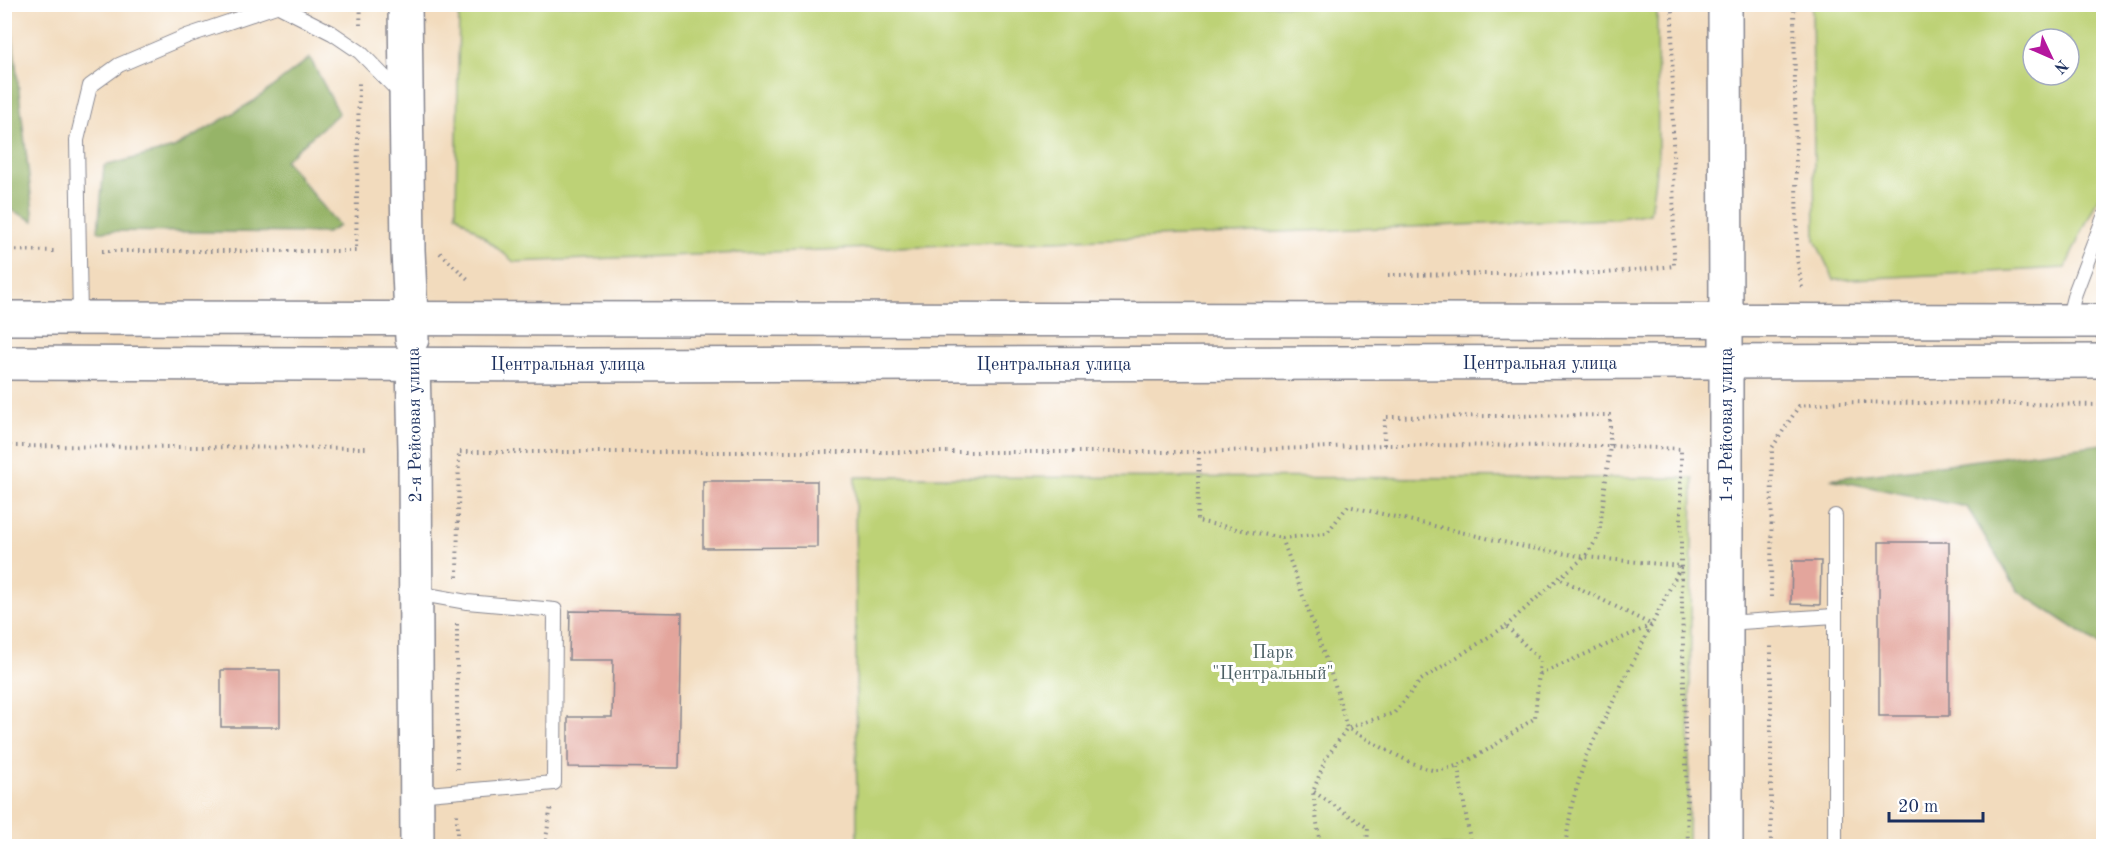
<svg xmlns="http://www.w3.org/2000/svg" width="2108" height="851" font-family="'Old Standard TT',serif">
	<style>
		.green { fill: #bdd276; stroke: #6c806a; stroke-width: 1.5; fill-rule: evenodd }
		.forest { fill: #96b467; stroke: #587262; stroke-width: 1.5 }
		.building { fill: #e3a59c }
		.lines { fill: none; stroke-linecap: round; stroke-linejoin: round }
		.service-casing { stroke: #86858e; stroke-width: 16 }
		.tertiary-casing { stroke: #86858e; stroke-width: 36 }
		.secondary-casing { stroke: #86858e; stroke-width: 36 }
		.path { stroke: #86858e; stroke-width: 4; stroke-dasharray: 1.5 4.5; stroke-linecap: butt }
		.service { stroke: #fff; stroke-width: 14 }
		.tertiary { stroke: #fff; stroke-width: 33 }
		.secondary { stroke: #fff; stroke-width: 33 }
		.labels { text-anchor: middle; stroke-width: 6; stroke-linejoin: round; paint-order: stroke }
		.street-label { font-size: 18px; fill: #1b2f5e; stroke: #fff }
		.park-label { font-size: 18px; fill: #4c6065; stroke: #fff }
	</style>
	<rect width="100%" height="100%" fill="#fff"/>
	<filter id="ink" filterUnits="userSpaceOnUse"><feTurbulence type="fractalNoise" baseFrequency=".0167" numOctaves="2"/><feDisplacementMap in="SourceGraphic" scale="12" xChannelSelector="R" yChannelSelector="G"/><feConvolveMatrix kernelMatrix="1 2 1 2 8 2 1 2 1" color-interpolation-filters="sRGB"/></filter>
	<filter id="wash" filterUnits="userSpaceOnUse"><feTurbulence type="fractalNoise" baseFrequency=".008" numOctaves="4" result="noise"/><feDisplacementMap in="SourceGraphic" scale="24" xChannelSelector="R" yChannelSelector="G"/><feGaussianBlur stdDeviation="1.35" result="paint"/><feColorMatrix in="noise" values="0 0 0 0 0 0 0 0 0 0 0 0 0 0 0 0 0 1.4 0 .05"/><feComposite in="paint" operator="in"/></filter>
	<g filter="url(#wash)">
		<rect width="100%" height="100%" fill="#f2dbbd"/>
		<g class="green">
			<polygon points="459,5 1657,5 1658,158 1650,213 1613,219 514,262 456,214"/>
			<path d="M1812 5H2103V187L2065 268 1834 280 1815 240ZM2033 39H2069V75H2033Z"/>
			<polygon points="855,477 1693,478 1688,846 857,846"/>
		</g>
		<g class="forest">
			<polygon points="9,5 34,221 5,207 4,5"/>
			<polygon points="310,58 339,113 285,160 339,226 327,233 98,231 104,166 174,148 254,101"/>
			<polygon points="2103,444 2103,647 2018,591 1967,507 1830,479"/>
		</g>
		<g id="blocks">
			<g class="building">
				<polygon points="703,481 817,481 817,547 703,548"/>
				<rect x="1879" y="542" width="70" height="174"/>
				<polygon points="1792,561 1821,561 1820,605 1791,604"/>
				<polygon points="570,611 682,613 679,768 568,767 568,717 612,717 613,660 569,660"/>
				<rect x="221" y="670" width="59" height="57"/>
			</g>
		</g>
	</g>
	<g filter="url(#ink)">
		<use href="#blocks" fill-opacity="0" stroke="#86858e" stroke-width="1.5"/>
		<g class="lines">
			<g class="service-casing">
				<g id="service">
					<polyline points="275,4 332,33 360,52 401,94"/>
					<polyline points="80,317 77,140 90,86 119,65 187,36 276,6"/>
					<polyline points="2068,320 2075,293 2104,217"/>
					<polyline points="416,593 467,602 555,610 554,783 416,795"/>
					<polyline points="1726,623 1835,616"/>
					<polyline points="1835,846 1835,516"/>
				</g>
			</g>
			<g class="tertiary-casing">
				<g id="tertiary">
					<polyline points="413,364 415,450 417,846"/>
					<polyline points="1726,846 1726,320"/>
				</g>
			</g>
			<g class="secondary-casing">
				<g id="secondary">
					<polyline points="405,4 408,250 412,339"/>
					<polyline points="1725,4 1726,320"/>
					<polyline points="4,318 2104,321"/>
					<polyline points="4,363 580,365 2104,361"/>
				</g>
			</g>
			<g class="path">
				<polyline points="1794,4 1797,258 1802,288"/>
				<polyline points="360,25 361,4"/>
				<polyline points="4,250 55,251"/>
				<polyline points="102,251 356,251 359,83"/>
				<polyline points="440,253 470,281"/>
				<polyline points="1388,275 1606,273 1674,266 1672,4"/>
				<polyline points="1384,445 1385,417 1610,415 1610,446 1599,536 1585,557 1559,578 1506,626"/>
				<polyline points="4,446 368,448"/>
				<path d="M1199 452 1197 521 1282 538 1335 685 1347 728C1364 737 1417 769 1434 770 1462 772 1510 734 1535 718L1540 660 1506 626 1421 680 1394 713 1347 728 1325 760 1313 792 1320 846"/>
				<polyline points="1282,538 1326,534 1348,506 1525,547 1585,557 1681,566 1586,756 1572,804 1565,846"/>
				<polyline points="457,577 459,452 1199,452 1384,445 1610,446 1681,449 1681,566 1688,846"/>
				<polyline points="1771,597 1772,448 1799,406 1838,402 2104,405"/>
				<polyline points="457,624 457,769"/>
				<polyline points="1540,674 1652,625 1559,578"/>
				<polyline points="1458,767 1471,846"/>
				<polyline points="1314,792 1368,828 1367,846"/>
				<polyline points="457,846 457,813"/>
				<polyline points="545,846 551,805"/>
				<polyline points="1771,846 1771,643"/>
			</g>
			<use href="#service" class="service"/>
			<use href="#tertiary" class="tertiary"/>
			<use href="#secondary" class="secondary"/>
		</g>
	</g>
	<g class="labels">
		<g class="street-label">
			<text x="1540" y="369">Центральная улица</text>
			<text x="568" y="370">Центральная улица</text>
			<text x="1054" y="370">Центральная улица</text>
			<text transform="translate(414 425) rotate(-91)" y="6">2-я Рейсовая улица</text>
			<text transform="translate(1726 425) rotate(-90)" y="6">1-я Рейсовая улица</text>
		</g>
		<g class="park-label">
			<text x="1273" y="658">Парк<tspan x="1273" dy="21">"Центральный"</tspan></text>
		</g>
	</g>
	<rect width="2108" height="851" fill="none" stroke="#fff" stroke-width="24"/>
	<g transform="translate(2051 57) rotate(134)"><circle r="28" fill="#ffffff" stroke="#a4acbf" stroke-width="1.5"/>
	<path d="M0-4.5L10 22L0 15L-10 22Z" fill="#b5179e"/>
	<text y="-9" font-size="16" font-weight="bold" text-anchor="middle" fill="#1b2f5e">N</text>
	</g>
	<path d="M1889 812v9h94v-9" fill="none" stroke="#1b2f5e" stroke-width="3"/>
	<text x="1898" y="812" font-size="18" fill="#1b2f5e" stroke="#ffffff" stroke-width="4.5" paint-order="stroke">20 m</text>
</svg>
